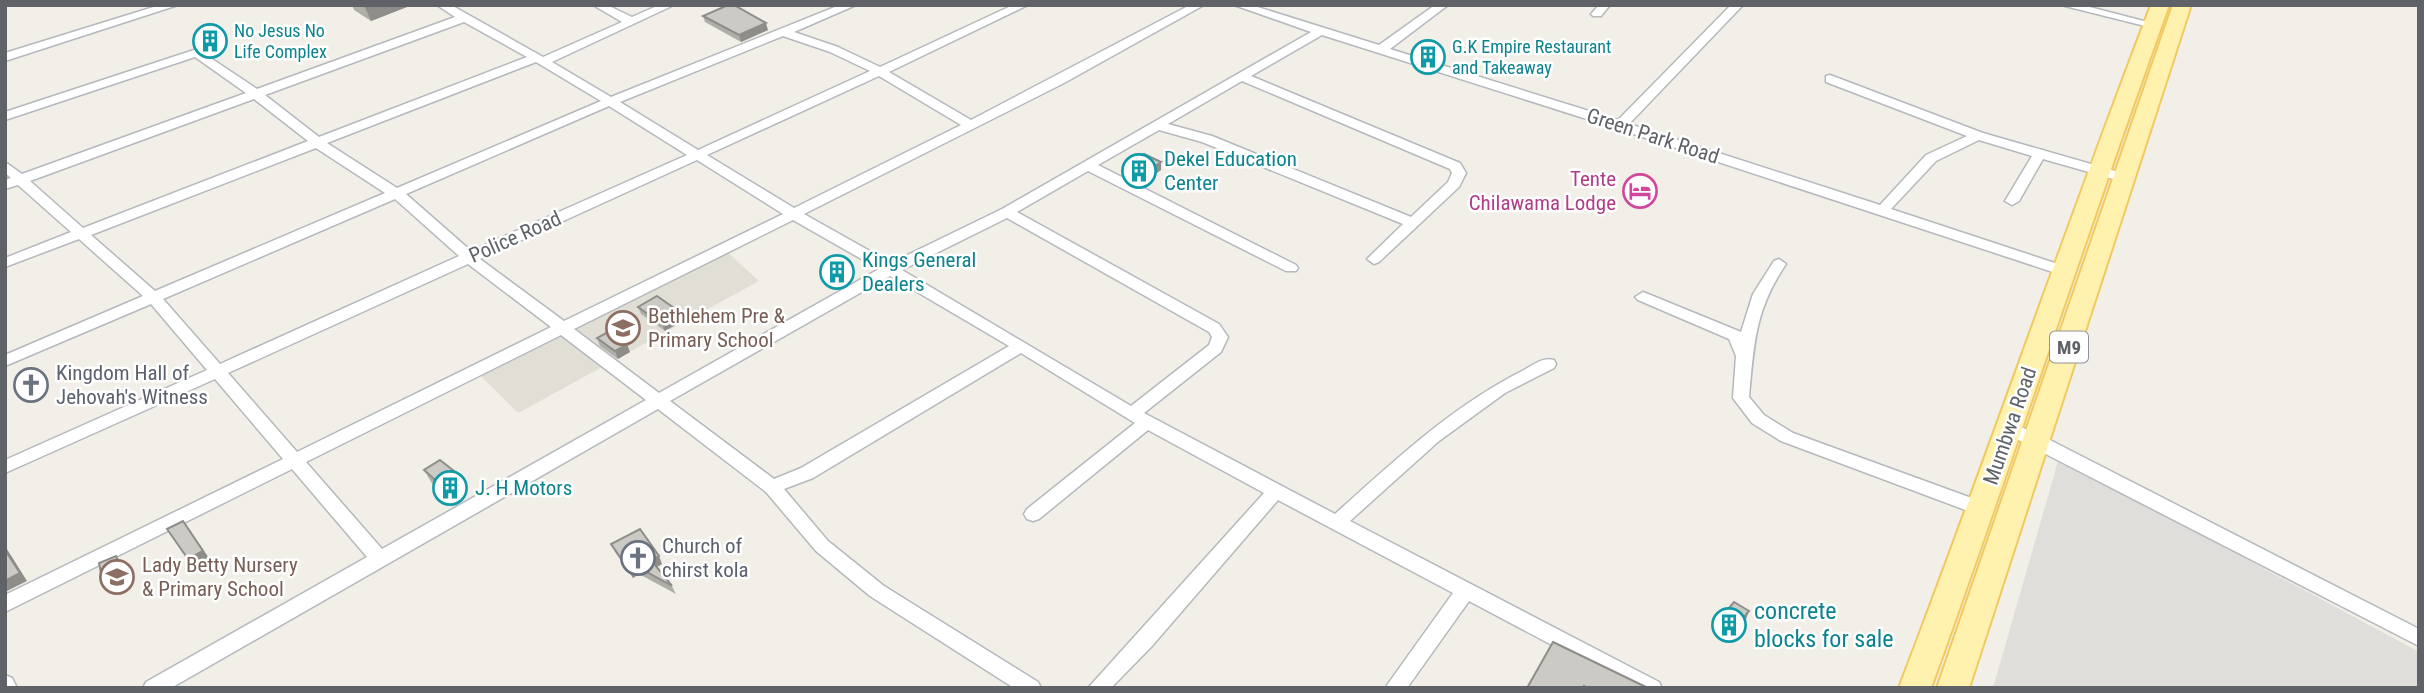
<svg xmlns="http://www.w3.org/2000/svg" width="2424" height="693" font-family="'Roboto Condensed',sans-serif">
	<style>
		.industrial { fill: #e0deda }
		.education { fill: #e1ded6 }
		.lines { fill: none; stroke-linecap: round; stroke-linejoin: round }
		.minor-casing { stroke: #b5b8bc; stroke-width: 3 }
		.primary-casing { stroke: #f2c960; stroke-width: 4 }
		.minor { fill: #fff; fill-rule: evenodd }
		.primary { fill: #fff2af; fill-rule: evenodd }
		.wall { fill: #afaea9 }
		.shaded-wall { fill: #8f8d8a }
		.building { fill: #cccac5; stroke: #8f8d8a; stroke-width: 2 }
		.labels { text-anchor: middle; stroke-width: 5; stroke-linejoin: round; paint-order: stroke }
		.far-culture-label { font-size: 18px; fill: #0d838f; stroke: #fff; text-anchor: start }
		.shield { fill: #fff; stroke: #8f9295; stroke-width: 2 }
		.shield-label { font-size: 19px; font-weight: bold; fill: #5f6368 }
		.street-label { font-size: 21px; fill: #5f6368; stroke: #fff }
		.culture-label { font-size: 21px; fill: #0d838f; stroke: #fff; text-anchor: start }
		.hotel-label { font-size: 21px; fill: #b23c85; stroke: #fff; text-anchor: end }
		.education-label { font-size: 21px; fill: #785e54; stroke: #fff; text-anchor: start }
		.worship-label { font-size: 21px; fill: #5b616d; stroke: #fff; text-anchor: start }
		.near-culture-label { font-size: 24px; fill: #0d838f; stroke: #fff; text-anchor: start }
	</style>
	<rect width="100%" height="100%" fill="#f1efe8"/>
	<polygon class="industrial" points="2059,458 2419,652 2419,688 1993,688"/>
	<polygon class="education" points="725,250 759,281 520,412 517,412 480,375"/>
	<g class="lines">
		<g class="minor-casing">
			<g id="minor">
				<polygon points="160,5 178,5 5,61 5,53"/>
				<path d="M437 5H451L543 57 622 22 593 5H607L632 17 659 5H674L552 62 611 97 840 5H856L794 32 838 47 880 67 1013 5H1028L889 72 971 120 1190 5H1204L1064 83 804 214 891 263 1002 209 1311 32 1234 5H1251L1379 45 1435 5H1448L1390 49 1618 120 1731 5H1743L1629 124 1880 205 1926 155 1967 136 1826 82V76L1830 75 1983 133 2129 175 2131 178 2124 182 2043 159 2019 201 2012 205 2005 201 2032 156 1979 140 1936 161 1891 209 2070 268 2072 271 2070 274 2065 276 1615 128 1322 35 1251 76 1460 163 1466 173 1459 187 1379 262 1374 264 1367 259 1403 224 1202 142 1159 130 1098 165 1296 265 1298 268 1296 271H1286L1088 171 1017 212 1219 324 1228 337 1221 352 1144 413 1335 514C1394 461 1452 406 1524 370 1533 365 1543 357 1554 360L1556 364 1554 368 1505 393 1439 441 1350 521 1659 682 1662 688H1633L1469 601 1407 688H1385L1453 593 1278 500 1152 646 1111 688H1088L1264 493 1148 430 1039 519 1033 521 1027 519 1024 514 1027 509 1135 423 1021 353 813 478 784 489 828 541 884 586 1038 682 1041 688H1014L870 596 816 551 766 492 658 409 171 688H143L146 682 367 557 292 469 5 612V595L283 459 215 379 5 473V460L207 370 151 304 5 366V355L143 296 79 239 5 267V258L71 232 18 185 5 189V180L11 178 5 173V162L22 174 246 93 195 57 5 120V112L197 49 257 89 455 17ZM464 22 527 57 319 137 265 95ZM783 36 830 52 870 71 698 150 620 102ZM536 62 601 101 397 188 327 143ZM879 76 961 125 794 208 707 155ZM1242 81 1450 169 1452 173 1448 182 1411 217 1212 136 1168 124ZM254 99 308 141 83 228 30 181ZM609 106 687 155 471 251 406 194ZM316 148 385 193 155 291 91 235ZM697 160 783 214 564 321 480 259ZM395 199 459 256 220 364 163 299ZM1007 218 1209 332 1212 337 1209 345 1131 406 902 270ZM793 220 879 269 659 393 574 329ZM468 264 551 327 297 452 228 373ZM890 276 1009 346 801 468 774 479 670 401ZM561 335 646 400 382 549 306 462Z"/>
				<polygon points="1599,5 1610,5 1601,16 1593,16 1591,14"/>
				<polygon points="2061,5 2082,5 2159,25 2153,28"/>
				<path d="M1779 259 1786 264C1755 310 1754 343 1749 397L1764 415 1793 433 1988 504 1991 509 1988 514 1982 516 1976 514 1781 441 1752 423 1733 398 1736 356 1729 339 1638 300 1635 297 1643 292 1648 294 1741 332 1753 294 1774 261Z"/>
				<polygon points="2009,422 2044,437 2419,629 2419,646 2003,432 2001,428 2003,424"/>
				<polygon points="5,675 12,678 17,688 5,688"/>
			</g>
		</g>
		<g class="primary-casing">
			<g id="primary">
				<path d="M2151 5H2169C2087 232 2013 461 1931 688H1899C1986 461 2064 232 2151 5Z"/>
				<polygon points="2173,5 2191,5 1969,688 1937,688"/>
			</g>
		</g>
		<use href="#minor" class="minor"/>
		<use href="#primary" class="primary"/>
	</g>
	<g class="wall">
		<polygon points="352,5 412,5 371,21 354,10"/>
		<polygon points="703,16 768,30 741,42 705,22"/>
		<polygon points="1161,162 1161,170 1141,184 1124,175 1124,168"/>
		<polygon points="638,307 681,313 684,320 665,331 641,314"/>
		<polygon points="597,338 630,352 618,359 600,346"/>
		<polygon points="424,470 467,490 451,501 433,485"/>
		<polygon points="611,544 662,564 657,567 672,586 676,594 639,574 633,578 615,552"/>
		<polygon points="1746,619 1728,640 1713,630 1716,623"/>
	</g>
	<g class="shaded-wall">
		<polygon points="364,5 412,5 371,21"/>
		<polygon points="766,23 768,30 741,42 739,35"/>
		<polygon points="1161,162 1161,170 1141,184 1140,176"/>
		<polygon points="681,313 684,320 665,331 662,324"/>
		<polygon points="627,344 630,352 618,359 615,351"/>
		<polygon points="459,475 467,490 451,501 442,486"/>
		<polygon points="183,521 209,558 194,567 188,559"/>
		<polygon points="5,546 27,581 5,592"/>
		<polygon points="116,556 123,563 128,583 110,591 103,583"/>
		<polygon points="659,556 662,564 655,568 651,560"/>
		<polygon points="636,566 639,574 633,578 629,570"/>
		<polygon points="1749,611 1746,619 1728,640 1731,633"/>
	</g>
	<g class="building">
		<polygon points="728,5 734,5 766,23 739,35 703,16"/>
		<polygon points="1144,154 1161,162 1140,176 1124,168"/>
		<polygon points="657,296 681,313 662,324 638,307"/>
		<polygon points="610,331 627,344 615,351 597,338"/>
		<polygon points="440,460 459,475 442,486 424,470"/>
		<polygon points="183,521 203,551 188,559 167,529"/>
		<polygon points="640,529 659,556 651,560 672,586 636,566 629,570 611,544"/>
		<polygon points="5,550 20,573 5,581"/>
		<polygon points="116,556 121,575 103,583 99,563"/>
		<polygon points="1734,602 1749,611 1731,633 1716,623"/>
		<polygon points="1553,642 1648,688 1587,688 1584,686 1583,688 1527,688"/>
	</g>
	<defs>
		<g id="building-ring" transform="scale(1.75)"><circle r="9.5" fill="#fff" stroke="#0f9aa8" stroke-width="1.5"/><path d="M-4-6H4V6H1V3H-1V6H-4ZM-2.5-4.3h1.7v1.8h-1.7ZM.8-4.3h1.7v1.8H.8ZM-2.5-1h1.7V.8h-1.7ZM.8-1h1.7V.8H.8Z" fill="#0f9aa8"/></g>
		<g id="hotel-ring" transform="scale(1.75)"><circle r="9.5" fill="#fff" stroke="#d1479c" stroke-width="1.5"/><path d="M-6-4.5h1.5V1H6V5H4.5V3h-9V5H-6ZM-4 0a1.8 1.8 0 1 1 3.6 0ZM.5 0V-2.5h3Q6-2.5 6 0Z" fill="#d1479c"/></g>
		<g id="school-ring" transform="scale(1.75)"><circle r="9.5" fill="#fff" stroke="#8d6e63" stroke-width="1.5"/><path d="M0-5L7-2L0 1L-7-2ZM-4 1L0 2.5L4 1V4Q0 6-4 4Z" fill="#8d6e63"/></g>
		<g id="church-ring" transform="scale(1.75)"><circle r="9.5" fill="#fff" stroke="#6b7280" stroke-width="1.5"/><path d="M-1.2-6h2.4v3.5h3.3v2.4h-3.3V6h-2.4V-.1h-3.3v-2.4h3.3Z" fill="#6b7280"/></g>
	</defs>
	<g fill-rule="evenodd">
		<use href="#building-ring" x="210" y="41"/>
		<use href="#building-ring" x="1428" y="57"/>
		<use href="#building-ring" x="1139" y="171"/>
		<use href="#hotel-ring" x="1640" y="191"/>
		<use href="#building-ring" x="837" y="272"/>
		<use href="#school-ring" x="623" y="328"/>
		<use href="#church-ring" x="31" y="385"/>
		<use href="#building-ring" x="450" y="488"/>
		<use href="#church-ring" x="638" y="558"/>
		<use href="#school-ring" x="117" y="577"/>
		<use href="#building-ring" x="1729" y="625"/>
	</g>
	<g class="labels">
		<g class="far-culture-label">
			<text x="234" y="37">No Jesus No<tspan x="234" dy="21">Life Complex</tspan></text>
			<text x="1452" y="53">G.K Empire Restaurant<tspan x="1452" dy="21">and Takeaway</tspan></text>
		</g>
		<rect class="shield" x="2050" y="331.5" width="38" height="31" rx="5"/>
		<g class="shield-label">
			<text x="2069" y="354">M9</text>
		</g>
		<g class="street-label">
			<text transform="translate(1653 136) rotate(18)" y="7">Green Park Road</text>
			<text transform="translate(515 237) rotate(-24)" y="7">Police Road</text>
			<text transform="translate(2010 426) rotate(-71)" y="7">Mumbwa Road</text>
		</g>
		<g class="culture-label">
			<text x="1164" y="166">Dekel Education<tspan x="1164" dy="24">Center</tspan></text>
			<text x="862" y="267">Kings General<tspan x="862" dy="24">Dealers</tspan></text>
			<text x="475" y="495">J. H Motors</text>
		</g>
		<g class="hotel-label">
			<text x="1616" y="186">Tente<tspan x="1616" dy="24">Chilawama Lodge</tspan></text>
		</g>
		<g class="education-label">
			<text x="648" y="323">Bethlehem Pre &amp;<tspan x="648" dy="24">Primary School</tspan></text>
			<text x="142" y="572">Lady Betty Nursery<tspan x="142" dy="24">&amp; Primary School</tspan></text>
		</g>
		<g class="worship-label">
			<text x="56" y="380">Kingdom Hall of<tspan x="56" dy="24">Jehovah's Witness</tspan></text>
			<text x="662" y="553">Church of<tspan x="662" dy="24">chirst kola</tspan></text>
		</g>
		<g class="near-culture-label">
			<text x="1754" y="619">concrete<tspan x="1754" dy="28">blocks for sale</tspan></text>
		</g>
	</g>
	<rect width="2424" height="693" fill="none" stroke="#5f6368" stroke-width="14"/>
</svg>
